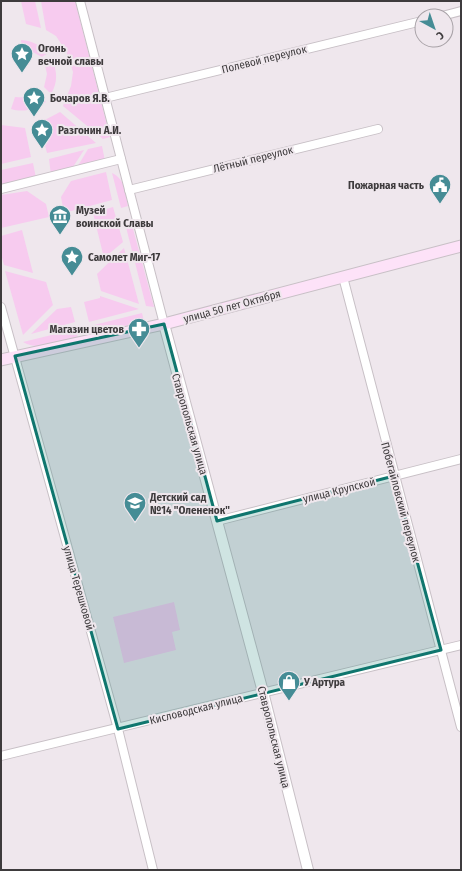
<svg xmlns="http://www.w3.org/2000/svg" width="462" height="871" font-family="'Fira Sans Condensed',sans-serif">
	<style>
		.green { fill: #f7cbef }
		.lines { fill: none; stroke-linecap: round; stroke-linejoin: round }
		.minor-casing { stroke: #c8c0c6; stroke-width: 10 }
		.tertiary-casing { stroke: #c8c0c6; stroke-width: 12 }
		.secondary-casing { stroke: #c8c0c6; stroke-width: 13 }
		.minor { stroke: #fff; stroke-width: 8 }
		.tertiary { stroke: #fff; stroke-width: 10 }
		.secondary { stroke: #fde2f8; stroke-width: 11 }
		.marked { fill: #0f766e; fill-opacity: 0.2; stroke: #0f766e; stroke-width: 3; stroke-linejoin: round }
		.labels { text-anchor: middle; stroke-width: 4; stroke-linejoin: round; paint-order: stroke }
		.poi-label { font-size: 11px; font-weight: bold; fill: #3e3b3d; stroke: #efe7ed; text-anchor: start }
		.street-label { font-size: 11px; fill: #3e3b3d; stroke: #efe7ed }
	</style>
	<rect width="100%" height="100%" fill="#efe7ed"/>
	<g class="green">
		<polygon points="21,1 35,1 41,28 26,24"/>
		<polygon points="41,1 75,1 110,137 103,139 63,106 71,86 73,72 66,51 56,36 46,30"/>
		<path d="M21 40C33 41 40 45 48 53L42 57 27 49 22 48Z"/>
		<path d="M53 61C57 73 58 82 51 94L44 87 47 74 45 65Z"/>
		<path d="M38 93 46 102C35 109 24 113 11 109L15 97C24 98 30 97 38 93Z"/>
		<polygon points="60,112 96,143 47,153 39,123"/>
		<polygon points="1,125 25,128 31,157 1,164"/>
		<polygon points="102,146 105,161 76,169 88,149"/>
		<polygon points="84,150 71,170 51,175 49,159"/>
		<polygon points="33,163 36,178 1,186 1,170"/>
		<polygon points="106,172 112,200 64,213 61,197 71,181"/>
		<path d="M112 173C126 180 125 192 128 206L121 208Z"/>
		<polygon points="27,191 46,204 49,217 1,228 1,195"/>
		<polygon points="113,207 123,242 104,258 93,213"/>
		<polygon points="132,225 154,307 146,306 126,227"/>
		<polygon points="22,230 33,273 4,265 1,254 1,236"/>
		<polygon points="124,248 139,304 101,291 97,274"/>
		<polygon points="5,271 46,282 53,305 23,335"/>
		<polygon points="100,296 139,309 89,322 84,302 100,298"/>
		<polygon points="71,307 75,322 31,334 57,309"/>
		<polygon points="142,313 144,321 93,334 90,326"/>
		<path d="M76 329 78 338C62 342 39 352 23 342Z"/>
		<polygon points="174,602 180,630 172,632 176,650 124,663 113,617"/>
	</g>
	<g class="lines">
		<g class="minor-casing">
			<g id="minor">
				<polyline points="80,1 164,324"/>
				<polyline points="442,16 461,11"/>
				<polyline points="105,98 422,21"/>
				<polyline points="1,189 121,159"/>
				<polyline points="129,190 378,129"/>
				<polyline points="343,277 461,727"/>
				<polyline points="1,307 118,729 153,870"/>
				<polyline points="217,521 461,459"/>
				<polyline points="1,756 461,645"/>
			</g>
		</g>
		<g class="tertiary-casing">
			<polyline id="tertiary" points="164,324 263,692 308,870"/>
		</g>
		<g class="secondary-casing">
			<polyline id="secondary" points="1,360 164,324 461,246"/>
		</g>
		<use href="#minor" class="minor"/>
		<use href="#tertiary" class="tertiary"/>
		<use href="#secondary" class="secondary"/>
	</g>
	<path class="marked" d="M164 324 217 521 394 476 441 650 118 729 15 356Z"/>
	<defs>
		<g id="sight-pin" transform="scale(1.15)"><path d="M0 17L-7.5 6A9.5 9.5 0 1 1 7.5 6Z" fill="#458c95" stroke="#efe7ed"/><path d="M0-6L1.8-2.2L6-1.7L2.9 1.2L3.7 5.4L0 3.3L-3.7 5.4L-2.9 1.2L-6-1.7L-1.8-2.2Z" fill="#fff"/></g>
		<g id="civic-pin" transform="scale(1.15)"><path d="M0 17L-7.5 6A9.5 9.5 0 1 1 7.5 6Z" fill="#458c95" stroke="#efe7ed"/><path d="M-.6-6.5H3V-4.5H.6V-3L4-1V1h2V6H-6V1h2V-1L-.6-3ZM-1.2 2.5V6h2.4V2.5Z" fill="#fff"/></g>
		<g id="museum-pin" transform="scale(1.15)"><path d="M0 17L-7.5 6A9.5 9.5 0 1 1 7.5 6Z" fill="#458c95" stroke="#efe7ed"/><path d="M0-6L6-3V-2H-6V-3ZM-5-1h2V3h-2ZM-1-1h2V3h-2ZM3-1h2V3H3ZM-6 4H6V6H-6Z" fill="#fff"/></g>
		<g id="pharmacy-pin" transform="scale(1.15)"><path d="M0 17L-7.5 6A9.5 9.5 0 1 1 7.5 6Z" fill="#458c95" stroke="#efe7ed"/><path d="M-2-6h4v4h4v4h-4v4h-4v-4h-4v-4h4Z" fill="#fff"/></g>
		<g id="school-pin" transform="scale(1.15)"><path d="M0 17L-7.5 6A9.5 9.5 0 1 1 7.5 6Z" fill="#458c95" stroke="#efe7ed"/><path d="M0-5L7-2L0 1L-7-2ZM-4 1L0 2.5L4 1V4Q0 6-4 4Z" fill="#fff"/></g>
		<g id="shop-pin" transform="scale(1.15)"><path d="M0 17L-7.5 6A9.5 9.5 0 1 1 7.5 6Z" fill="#458c95" stroke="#efe7ed"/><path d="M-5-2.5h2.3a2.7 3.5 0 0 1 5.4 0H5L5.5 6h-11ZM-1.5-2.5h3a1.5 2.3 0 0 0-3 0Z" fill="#fff"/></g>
	</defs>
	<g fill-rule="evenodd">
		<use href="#sight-pin" x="22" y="54"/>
		<use href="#sight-pin" x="34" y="98"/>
		<use href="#sight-pin" x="42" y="130"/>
		<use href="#civic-pin" x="440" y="185"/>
		<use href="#museum-pin" x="60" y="216"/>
		<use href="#sight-pin" x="72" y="257"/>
		<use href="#pharmacy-pin" x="139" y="329"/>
		<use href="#school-pin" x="135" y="503"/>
		<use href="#shop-pin" x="289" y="682"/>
	</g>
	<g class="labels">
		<g class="poi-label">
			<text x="38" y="52">Огонь<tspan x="38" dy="13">вечной славы</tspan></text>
			<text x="50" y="102">Бочаров Я.В.</text>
			<text x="58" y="134">Разгонин А.И.</text>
			<text x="424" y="189" text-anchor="end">Пожарная часть</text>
			<text x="76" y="214">Музей<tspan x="76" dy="13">воинской Славы</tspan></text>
			<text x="88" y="261">Самолет Миг-17</text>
			<text x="124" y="333" text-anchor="end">Магазин цветов</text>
			<text x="150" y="501">Детский сад<tspan x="150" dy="13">№14 "Олененок"</tspan></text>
			<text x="304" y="686">У Артура</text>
		</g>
		<g class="street-label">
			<text transform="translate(264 59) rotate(-14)" y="4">Полевой переулок</text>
			<text transform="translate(253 159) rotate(-14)" y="4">Лётный переулок</text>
			<text transform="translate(232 306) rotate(-15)" y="4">улица 50 лет Октября</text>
			<text transform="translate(190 424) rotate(74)" y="4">Ставропольская улица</text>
			<text transform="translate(339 490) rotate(-14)" y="4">улица Крупской</text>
			<text transform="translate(401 502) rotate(75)" y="4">Побегайловский переулок</text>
			<text transform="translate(79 588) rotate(74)" y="4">улица Терешковой</text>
			<text transform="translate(196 709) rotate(-14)" y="4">Кисловодская улица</text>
			<text transform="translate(274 737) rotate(76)" y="4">Ставропольская улица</text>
		</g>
	</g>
	<rect width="462" height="871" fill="none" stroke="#3e3b3d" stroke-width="4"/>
	<g transform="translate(434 28) rotate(140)"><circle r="19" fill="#efe7ed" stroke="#a8a2a7"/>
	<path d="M0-3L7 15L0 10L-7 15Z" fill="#458c95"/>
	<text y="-6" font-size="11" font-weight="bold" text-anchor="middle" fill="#3e3b3d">С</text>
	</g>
</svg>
